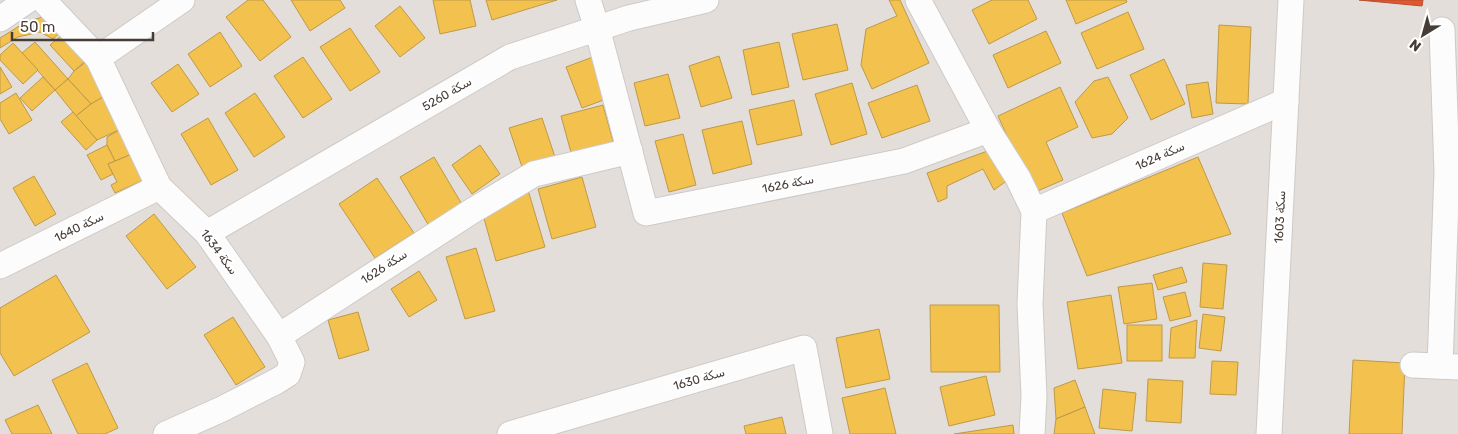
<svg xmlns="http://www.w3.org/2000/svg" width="1458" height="434" font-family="Rubik,'Noto Sans Arabic',sans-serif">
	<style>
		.residential { fill: #e4deda }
		.homes { fill: #f2c14e; stroke: #be9947 }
		.shops { fill: #e4572e; stroke: #b54f31 }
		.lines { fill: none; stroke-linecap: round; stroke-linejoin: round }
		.minor-casing { stroke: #cdcac7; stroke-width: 27 }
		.minor { stroke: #fdfcfc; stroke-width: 25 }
		.labels { text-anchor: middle; stroke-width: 5; stroke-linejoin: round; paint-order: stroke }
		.street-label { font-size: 12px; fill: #463c38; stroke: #fff }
	</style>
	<rect width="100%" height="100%" fill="#f1eeeb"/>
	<rect class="residential" x="0" y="0" width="1458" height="434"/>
	<g class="homes">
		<polygon points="248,0 263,0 291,37 260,61 226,17"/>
		<polygon points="291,0 340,0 345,8 310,31"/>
		<polygon points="433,0 470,0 476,26 440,34"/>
		<polygon points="486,0 557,0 492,20"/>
		<polygon points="889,0 900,0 929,63 872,89 861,65 866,29 897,16"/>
		<polygon points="992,0 1028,0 1037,19 989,44 972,10"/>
		<polygon points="1066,0 1126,0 1127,2 1076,24"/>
		<polygon points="400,6 425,38 400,57 375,26"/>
		<polygon points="1128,12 1144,49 1097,69 1081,33"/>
		<polygon points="48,15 62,31 53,39 40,32 18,37 0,48 0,38 24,23"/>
		<polygon points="837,24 848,70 803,80 792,34"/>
		<polygon points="1219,25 1251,27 1248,104 1216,103"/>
		<polygon points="350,28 380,72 350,91 320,47"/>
		<polygon points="1046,31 1061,63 1008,88 993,55"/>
		<polygon points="220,32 242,66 210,87 188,54"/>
		<polygon points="61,36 84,62 74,71 50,45"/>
		<polygon points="35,42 68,79 55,90 22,53"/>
		<polygon points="779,42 789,87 752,95 743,50"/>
		<polygon points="13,43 38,70 23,84 0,60 0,55"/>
		<polygon points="719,56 732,98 701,107 689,66"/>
		<polygon points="303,57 332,99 303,118 274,76"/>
		<polygon points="593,57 609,98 582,108 566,67"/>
		<polygon points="1164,59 1185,104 1151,120 1130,75"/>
		<polygon points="86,62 108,94 91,104 68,79 74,71"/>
		<polygon points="178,64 199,94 172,112 151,83"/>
		<polygon points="0,67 12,87 0,94"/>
		<polygon points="668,74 680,118 645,126 634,83"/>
		<polygon points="43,77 55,90 32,111 20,98"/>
		<polygon points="1108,77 1128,118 1112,134 1092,138 1075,102 1094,81"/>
		<polygon points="68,79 91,104 76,116 55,90"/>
		<polygon points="1208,82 1213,114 1192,118 1186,85"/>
		<polygon points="852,83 867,134 831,145 815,94"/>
		<polygon points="917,85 930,121 882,138 868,103"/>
		<polygon points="1060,87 1078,127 1046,142 1063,180 1033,193 998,116"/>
		<polygon points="16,93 32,120 9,134 0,119 0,103"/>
		<polygon points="255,93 285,137 254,157 225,113"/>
		<polygon points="108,94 123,128 97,140 76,116 91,104"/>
		<polygon points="794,100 802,135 757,145 749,110"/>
		<polygon points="603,105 614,145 572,156 561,116"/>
		<polygon points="73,112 97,140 86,150 61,122"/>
		<polygon points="208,118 238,170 211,185 181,134"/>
		<polygon points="542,118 556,160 523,170 509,128"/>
		<polygon points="742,121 752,164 713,174 702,130"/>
		<polygon points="123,128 132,154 115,161 107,145 107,137"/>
		<polygon points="683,134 696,185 669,192 655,141"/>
		<polygon points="107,145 115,161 108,164 113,174 101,180 87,155"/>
		<polygon points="480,145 500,174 472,194 452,165"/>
		<polygon points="993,149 1005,182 994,190 983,169 947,186 947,198 938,202 927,173"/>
		<polygon points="132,154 144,180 115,193 111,185 117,182 108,164"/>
		<polygon points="434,157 463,206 429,226 400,177"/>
		<polygon points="1198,157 1231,234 1087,276 1062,213"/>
		<polygon points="34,176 56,214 35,226 13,188"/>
		<polygon points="582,177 596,227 552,239 538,189"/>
		<polygon points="377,178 414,233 375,258 339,204"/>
		<polygon points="528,190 545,247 496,261 483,215"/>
		<polygon points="154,214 196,267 167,289 126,236"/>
		<polygon points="476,248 495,311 465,319 446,257"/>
		<polygon points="1203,263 1227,265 1223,309 1200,307"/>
		<polygon points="1182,267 1187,282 1158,290 1153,275"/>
		<polygon points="419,271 437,300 409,317 391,289"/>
		<polygon points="56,275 90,332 14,376 0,353 0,308"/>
		<polygon points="1152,283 1157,319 1124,324 1118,287"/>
		<polygon points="1185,292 1191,316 1170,321 1163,297"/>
		<polygon points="1111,295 1122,363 1078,369 1067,302"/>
		<polygon points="930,305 999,305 1000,372 931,372"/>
		<polygon points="358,312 369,350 339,359 328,320"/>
		<polygon points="1203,314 1225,317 1221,351 1199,348"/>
		<polygon points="233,317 265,367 236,385 204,335"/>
		<polygon points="1197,320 1195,358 1169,358 1171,328"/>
		<rect x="1127" y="325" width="35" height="36"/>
		<polygon points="879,329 890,379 846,388 836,338"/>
		<polygon points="1353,360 1405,363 1402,434 1349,434"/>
		<polygon points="1212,361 1238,362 1236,395 1210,394"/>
		<polygon points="87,363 118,428 105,434 78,434 52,380"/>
		<polygon points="986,376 995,415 949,426 940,387"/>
		<polygon points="1148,379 1183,381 1181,423 1146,421"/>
		<polygon points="1075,380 1085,407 1056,419 1054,388"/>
		<polygon points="885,388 896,434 850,434 842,398"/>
		<polygon points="1103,389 1136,393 1132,431 1099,428"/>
		<polygon points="38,405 52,434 12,434 5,420"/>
		<polygon points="1085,407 1095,434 1054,434 1056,419"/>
		<polygon points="782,417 786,434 746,434 744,426"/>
		<polygon points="1013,425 1014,434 954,434"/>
	</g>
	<polygon class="shops" points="1359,0 1423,0 1422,6"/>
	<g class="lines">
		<g class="minor-casing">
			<g id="minor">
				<polyline points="43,0 98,58 159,187 207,233 279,336 292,362 288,374 277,381 222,409 166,434"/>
				<polyline points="588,0 597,28 646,213 904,161 988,130"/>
				<polyline points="918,0 988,130 1018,178 1034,211 1030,304 1034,396 1032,434"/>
				<polyline points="0,19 28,0"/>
				<polyline points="98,58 182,0"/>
				<polyline points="1034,211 1286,101"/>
				<polyline points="207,233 510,57 629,18 706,0"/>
				<polyline points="0,266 159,187"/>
				<polyline points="279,336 472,211 534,174 630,151"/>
				<polyline points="1413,365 1458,367"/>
				<polyline points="1440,366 1447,172 1442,30"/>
				<polyline points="510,434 804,348 820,434"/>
				<polyline points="1269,434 1291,0"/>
			</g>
		</g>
		<use href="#minor" class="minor"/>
	</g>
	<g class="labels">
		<g class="street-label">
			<text transform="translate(447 94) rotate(-30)" y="4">سكة 5260</text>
			<text transform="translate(1160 156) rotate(-24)" y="4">سكة 1624</text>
			<text transform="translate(788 184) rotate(-11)" y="4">سكة 1626</text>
			<text transform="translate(1280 217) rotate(-87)" y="4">سكة 1603</text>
			<text transform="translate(79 227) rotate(-26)" y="4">سكة 1640</text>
			<text transform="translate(219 252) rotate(53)" y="4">سكة 1634</text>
			<text transform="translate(384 267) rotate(-33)" y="4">سكة 1626</text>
			<text transform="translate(699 379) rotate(-16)" y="4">سكة 1630</text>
		</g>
	</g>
	<g transform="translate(1423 35) rotate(217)" stroke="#ffffff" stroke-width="4" paint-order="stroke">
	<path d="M0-4L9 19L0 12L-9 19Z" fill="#463c38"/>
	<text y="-8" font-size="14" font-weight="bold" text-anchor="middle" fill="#463c38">N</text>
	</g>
	<path d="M12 32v8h141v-8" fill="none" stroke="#463c38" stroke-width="2.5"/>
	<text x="20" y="32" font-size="15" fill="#463c38" stroke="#ffffff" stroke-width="4" paint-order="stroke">50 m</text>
</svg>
